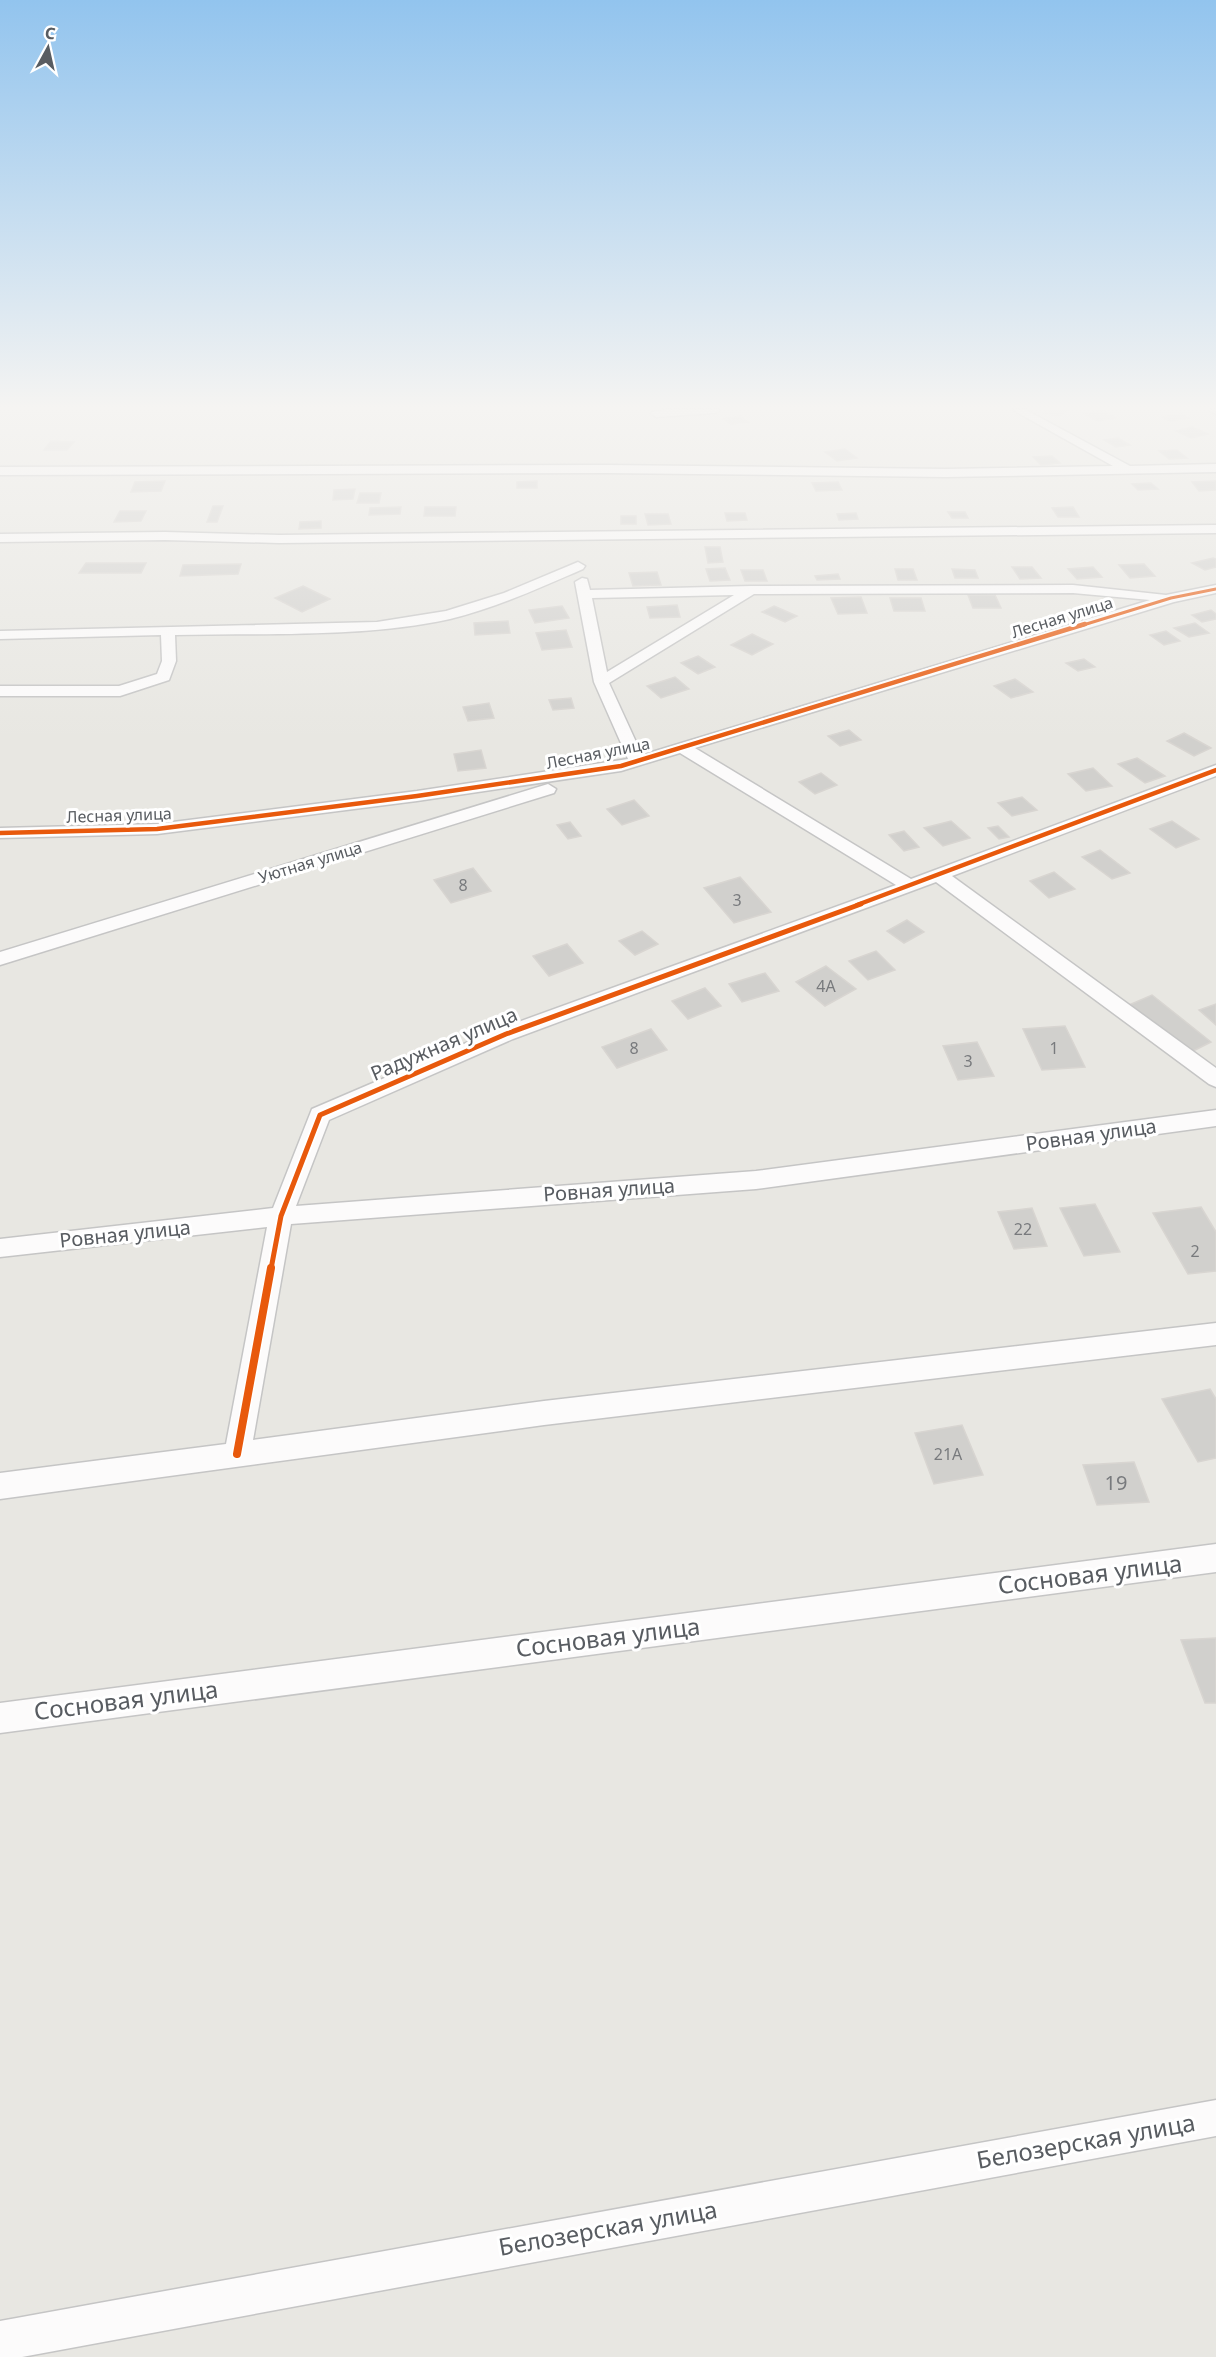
<svg xmlns="http://www.w3.org/2000/svg" width="1216" height="2357" font-family="'Noto Sans',sans-serif">
	<style>
		.building { fill: #d1d0cd; stroke: #d8d5d1; stroke-width: 1.5 }
		.lines { fill: none; stroke-linecap: round; stroke-linejoin: round }
		.minor-casing { stroke: #c5c5c5; stroke-width: 3 }
		.minor { fill: #fcfbfb; fill-rule: evenodd }
		.cycleway-far3-casing { stroke: #fff; stroke-width: 5 }
		.cycleway-far2-casing { stroke: #fff; stroke-width: 8 }
		.cycleway-far1-casing { stroke: #fff; stroke-width: 9 }
		.cycleway-casing { stroke: #fff; stroke-width: 11 }
		.cycleway-far3 { stroke: #e8590c; stroke-width: 3 }
		.cycleway-far2 { stroke: #e8590c; stroke-width: 4.5 }
		.cycleway-far1 { stroke: #e8590c; stroke-width: 5 }
		.cycleway { stroke: #e8590c; stroke-width: 8 }
		.labels { text-anchor: middle; stroke-width: 6; stroke-linejoin: round; paint-order: stroke }
		.far-street-label { font-size: 16px; fill: #585c61; stroke: #fff }
		.number-label { font-size: 16px; fill: #787a7d }
		.street-label { font-size: 20px; fill: #585c61; stroke: #fff }
		.near-number-label { font-size: 20px; fill: #787a7d }
		.near-street-label { font-size: 24px; fill: #585c61; stroke: #fff }
	</style>
	<rect width="100%" height="100%" fill="#e8e7e2"/>
	<g class="building">
		<polygon points="1049,410 1070,410 1058,416 1044,413"/>
		<polygon points="1102,410 1116,418 1098,421 1084,414"/>
		<polygon points="1181,414 1189,418 1170,421 1162,417"/>
		<polygon points="740,416 748,422 731,424 723,419"/>
		<polygon points="1192,427 1208,434 1191,438 1176,431"/>
		<polygon points="1118,438 1130,445 1116,447 1104,440"/>
		<polygon points="51,441 74,442 67,450 44,450"/>
		<polygon points="845,449 857,458 837,461 825,452"/>
		<polygon points="1177,450 1187,458 1169,459 1159,451"/>
		<polygon points="1052,456 1060,463 1041,465 1033,457"/>
		<polygon points="165,481 161,491 131,492 135,482"/>
		<polygon points="537,481 537,488 517,488 517,482"/>
		<polygon points="1216,481 1216,490 1199,491 1192,482"/>
		<polygon points="838,482 842,490 816,491 812,483"/>
		<polygon points="1151,483 1158,489 1138,490 1132,484"/>
		<polygon points="355,489 353,499 333,500 334,490"/>
		<polygon points="360,493 381,493 379,503 357,503"/>
		<polygon points="213,506 223,506 217,522 207,522"/>
		<polygon points="401,507 400,514 369,515 370,508"/>
		<polygon points="425,507 456,507 455,516 424,516"/>
		<polygon points="1073,507 1079,517 1058,517 1052,508"/>
		<polygon points="120,511 146,511 141,521 114,522"/>
		<polygon points="948,512 965,512 968,518 952,518"/>
		<polygon points="725,513 745,513 747,520 727,521"/>
		<polygon points="856,513 858,519 839,520 837,514"/>
		<polygon points="645,514 668,514 671,524 648,525"/>
		<rect x="621" y="516" width="15" height="8"/>
		<polygon points="321,521 321,528 299,529 300,522"/>
		<polygon points="705,547 720,547 723,562 708,563"/>
		<polygon points="1213,558 1216,559 1216,567 1205,570 1192,563"/>
		<polygon points="86,563 146,563 141,573 79,573"/>
		<polygon points="241,564 238,574 180,576 183,565"/>
		<polygon points="1144,564 1155,576 1130,578 1119,565"/>
		<polygon points="1012,567 1032,567 1041,578 1020,579"/>
		<polygon points="1093,567 1102,577 1077,579 1068,569"/>
		<polygon points="725,568 730,580 710,581 706,569"/>
		<polygon points="895,569 913,569 917,580 898,580"/>
		<polygon points="952,569 975,570 978,578 955,578"/>
		<polygon points="741,570 763,570 767,581 745,581"/>
		<polygon points="657,572 661,585 633,586 629,573"/>
		<polygon points="838,574 840,579 817,580 815,576"/>
		<polygon points="303,586 330,599 302,612 275,598"/>
		<polygon points="968,595 995,595 1001,608 973,608"/>
		<polygon points="861,597 867,613 838,614 831,598"/>
		<polygon points="890,598 921,598 925,611 894,611"/>
		<polygon points="677,605 680,617 650,618 647,607"/>
		<polygon points="562,606 569,618 535,623 529,610"/>
		<polygon points="774,606 797,616 785,622 762,612"/>
		<polygon points="1211,610 1216,614 1216,619 1202,622 1192,615"/>
		<polygon points="508,621 510,633 475,635 474,623"/>
		<polygon points="1195,623 1209,633 1189,637 1174,628"/>
		<polygon points="566,630 572,647 542,650 536,633"/>
		<polygon points="1166,631 1180,641 1164,645 1150,635"/>
		<polygon points="752,634 773,644 752,655 731,645"/>
		<polygon points="698,656 715,667 698,674 681,663"/>
		<polygon points="1084,659 1095,667 1078,671 1066,663"/>
		<polygon points="675,677 689,689 661,698 647,686"/>
		<polygon points="1015,679 1033,692 1011,698 994,686"/>
		<polygon points="571,698 574,708 553,710 549,700"/>
		<polygon points="489,703 494,718 468,721 463,707"/>
		<polygon points="849,730 861,740 840,746 828,736"/>
		<polygon points="1184,733 1211,748 1194,756 1167,741"/>
		<polygon points="481,750 486,768 458,771 454,754"/>
		<polygon points="1137,758 1165,776 1145,783 1118,764"/>
		<polygon points="1093,768 1112,786 1086,791 1068,774"/>
		<polygon points="821,773 837,785 815,794 799,782"/>
		<polygon points="1022,797 1037,810 1012,816 998,803"/>
		<polygon points="634,800 649,816 622,825 607,809"/>
		<polygon points="951,821 970,838 943,846 924,828"/>
		<polygon points="1172,821 1199,839 1176,848 1150,829"/>
		<polygon points="570,822 581,836 568,839 557,825"/>
		<polygon points="998,826 1009,837 999,839 988,828"/>
		<polygon points="904,831 919,847 904,851 889,835"/>
		<polygon points="1100,850 1130,873 1112,879 1082,857"/>
		<polygon points="473,868 491,891 451,903 434,880"/>
		<polygon points="1054,872 1075,889 1049,898 1030,881"/>
		<polygon points="740,877 771,912 734,923 704,888"/>
		<polygon points="907,920 924,932 904,943 887,931"/>
		<polygon points="642,931 658,944 635,955 619,941"/>
		<polygon points="567,944 583,963 549,976 533,956"/>
		<polygon points="876,951 895,970 868,980 849,961"/>
		<polygon points="826,966 856,989 825,1006 796,982"/>
		<polygon points="765,973 779,991 742,1002 729,984"/>
		<polygon points="705,988 721,1006 688,1019 672,1001"/>
		<polygon points="1152,995 1211,1042 1189,1053 1129,1005"/>
		<polygon points="1216,1004 1216,1025 1199,1010"/>
		<polygon points="1065,1026 1085,1067 1042,1070 1023,1029"/>
		<polygon points="651,1029 667,1050 617,1068 602,1047"/>
		<polygon points="977,1042 994,1076 958,1080 943,1046"/>
		<polygon points="1095,1204 1120,1252 1084,1256 1060,1208"/>
		<polygon points="1201,1207 1216,1232 1216,1271 1188,1274 1153,1213"/>
		<polygon points="1032,1208 1047,1246 1014,1249 998,1212"/>
		<polygon points="1210,1389 1216,1399 1216,1458 1198,1462 1162,1399"/>
		<polygon points="962,1425 983,1475 934,1484 915,1433"/>
		<polygon points="1134,1462 1149,1502 1097,1505 1083,1465"/>
		<polygon points="1216,1638 1216,1703 1205,1703 1181,1640"/>
	</g>
	<g class="lines">
		<g class="minor-casing">
			<g id="minor">
				<polygon points="665,410 720,410 715,413 656,417 651,414 652,412"/>
				<polygon points="1013,410 1026,410 1130,466 1216,464 1216,472 946,477 606,473 0,475 0,467 606,465 946,469 1113,466"/>
				<polygon points="1209,410 1216,410 1216,414"/>
				<polygon points="1216,525 1216,533 279,543 165,540 0,542 0,534 165,532 279,535"/>
				<path d="M578 562 585 566 583 569C539 588 496 608 450 619 363 638 264 633 175 635L176 661 169 680 120 696H0V686H119L157 674 162 661 161 635 0 639V631L377 622 446 611 504 593Z"/>
				<path d="M582 578 587 579 590 590 751 586 1073 585 1166 595 1216 585V593L1174 602 695 748 911 879 1216 765V776L952 876 1216 1068V1087L1209 1084 936 882 513 1039 329 1120 296 1206 756 1171 1216 1110V1126L756 1189 291 1224 253 1440 544 1401 1216 1323V1345L544 1425 0 1499V1473L226 1444 267 1227 0 1257V1239L273 1208 312 1109 499 1029 896 885 680 753 621 771 417 801 157 834 0 838V828L157 824 417 791 628 759 594 682 575 582ZM1073 593 1150 600 642 755 609 683 754 594ZM734 595 607 672 592 598Z"/>
				<polygon points="548,784 556,789 554,793 0,965 0,952"/>
				<polygon points="1216,1544 1216,1572 0,1733 0,1703"/>
				<polygon points="1216,2100 1216,2136 22,2357 0,2357 0,2321"/>
			</g>
		</g>
		<use href="#minor" class="minor"/>
		<g class="cycleway-far3-casing">
			<polyline id="cycleway-far3" points="1080,626 1171,598 1216,589"/>
		</g>
		<g class="cycleway-far2-casing">
			<g id="cycleway-far2">
				<polyline points="0,833 157,829 417,796 621,766 1085,624"/>
				<polyline points="857,905 1216,770"/>
			</g>
		</g>
		<g class="cycleway-far1-casing">
			<polyline id="cycleway-far1" points="271,1269 281,1216 320,1115 506,1034 861,904"/>
		</g>
		<g class="cycleway-casing">
			<polyline id="cycleway" points="237,1454 271,1268"/>
		</g>
		<use href="#cycleway-far3" class="cycleway-far3"/>
		<use href="#cycleway-far2" class="cycleway-far2"/>
		<use href="#cycleway-far1" class="cycleway-far1"/>
		<use href="#cycleway" class="cycleway"/>
	</g>
	<linearGradient id="sky" x2="0" y2="1"><stop stop-color="#92c4ee"/><stop offset="0.55" stop-color="#f5f4f2"/><stop offset="1" stop-color="#f5f4f2" stop-opacity="0"/></linearGradient>
	<rect width="1216" height="740" fill="url(#sky)"/>
	<g class="labels">
		<g class="far-street-label">
			<text transform="translate(1062 617) rotate(-17)" y="6">Лесная улица</text>
			<text transform="translate(598 753) rotate(-11)" y="6">Лесная улица</text>
			<text transform="translate(119 815) rotate(-2)" y="6">Лесная улица</text>
			<text transform="translate(310 862) rotate(-17)" y="6">Уютная улица</text>
		</g>
		<g class="number-label">
			<text x="463" y="891">8</text>
			<text x="737" y="906">3</text>
			<text x="826" y="992">4А</text>
			<text x="634" y="1054">8</text>
			<text x="1054" y="1054">1</text>
			<text x="968" y="1067">3</text>
			<text x="1023" y="1235">22</text>
			<text x="1195" y="1257">2</text>
			<text x="948" y="1460">21А</text>
		</g>
		<g class="street-label">
			<text transform="translate(444 1044) rotate(-23)" y="7">Радужная улица</text>
			<text transform="translate(1091 1135) rotate(-8)" y="7">Ровная улица</text>
			<text transform="translate(609 1190) rotate(-4)" y="7">Ровная улица</text>
			<text transform="translate(125 1234) rotate(-6)" y="7">Ровная улица</text>
		</g>
		<g class="near-number-label">
			<text x="1116" y="1490">19</text>
		</g>
		<g class="near-street-label">
			<text transform="translate(1090 1575) rotate(-7)" y="8">Сосновая улица</text>
			<text transform="translate(608 1638) rotate(-7)" y="8">Сосновая улица</text>
			<text transform="translate(126 1701) rotate(-7)" y="8">Сосновая улица</text>
			<text transform="translate(1086 2142) rotate(-10)" y="8">Белозерская улица</text>
			<text transform="translate(608 2229) rotate(-10)" y="8">Белозерская улица</text>
		</g>
	</g>
	<g transform="translate(48 48) rotate(8)" stroke="#ffffff" stroke-width="4.5" paint-order="stroke">
	<path d="M0-4.5L10 22L0 15L-10 22Z" fill="#585c61"/>
	<text y="-9" font-size="16" font-weight="bold" text-anchor="middle" fill="#585c61">С</text>
	</g>
</svg>
